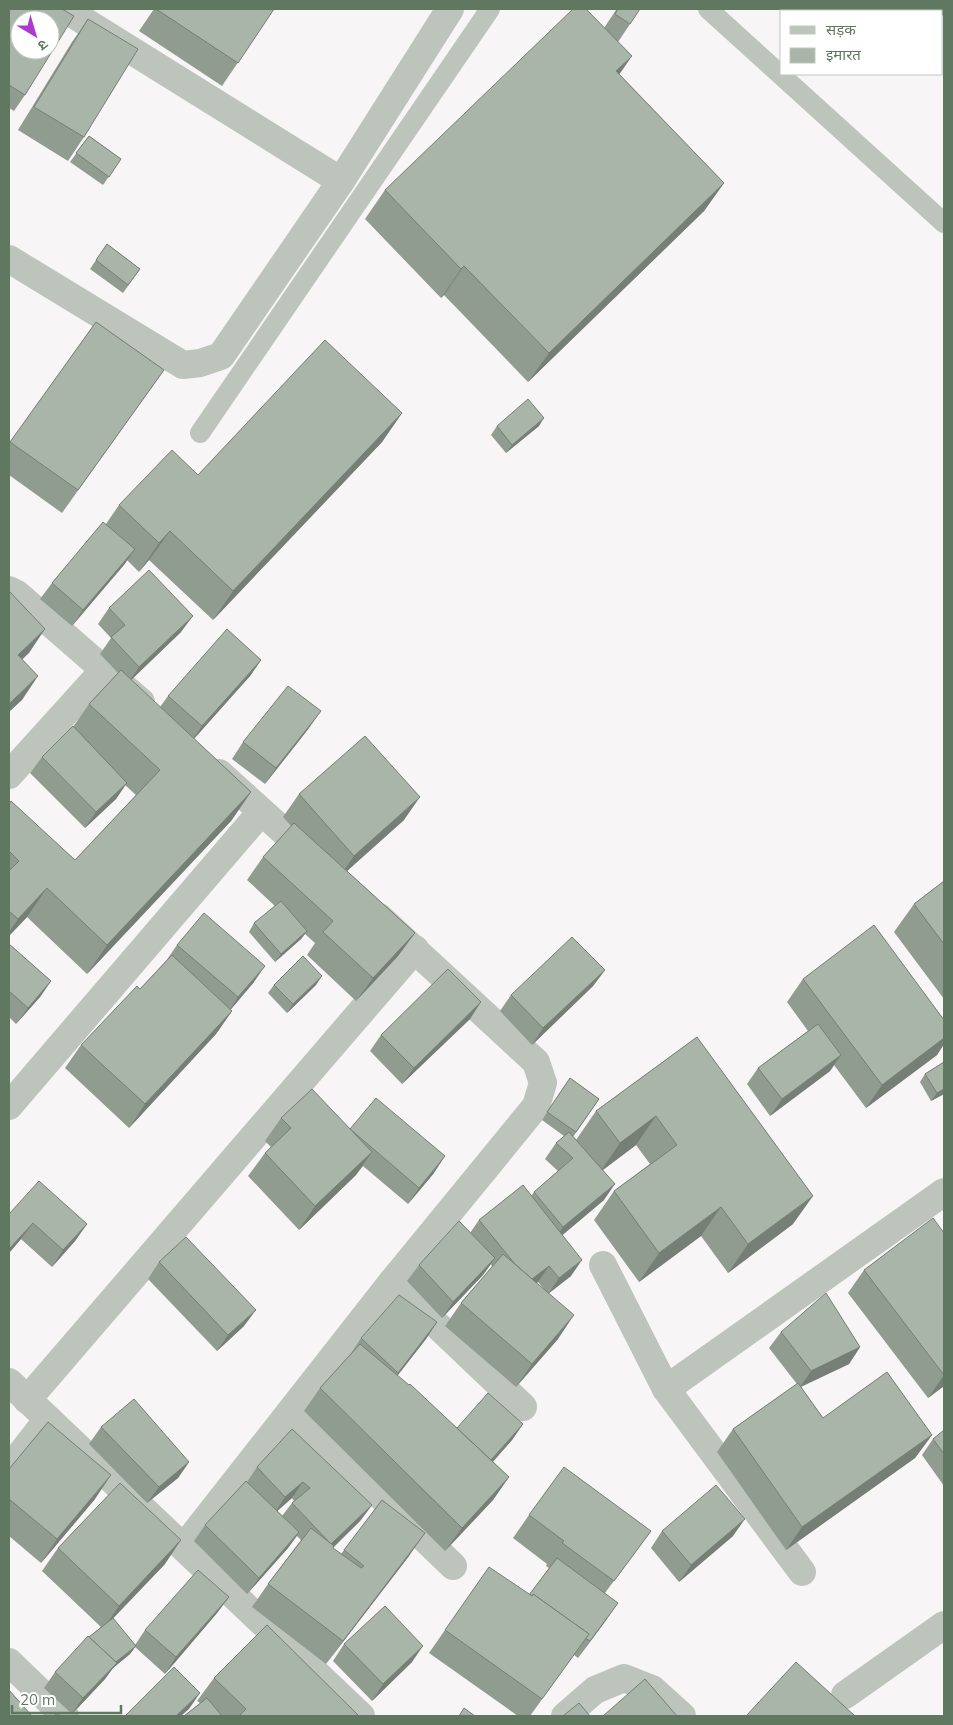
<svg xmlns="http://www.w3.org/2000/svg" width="953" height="1725" font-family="Mulish,'Noto Sans Devanagari',sans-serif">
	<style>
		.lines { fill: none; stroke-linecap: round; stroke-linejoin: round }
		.service { stroke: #bdc4bc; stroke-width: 20 }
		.minor { stroke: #bdc4bc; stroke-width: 28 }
		.wall { fill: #919c90; fill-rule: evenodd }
		.shaded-wall { fill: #767f76 }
		.building { fill: #a9b5a8; stroke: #767f76; fill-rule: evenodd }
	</style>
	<rect width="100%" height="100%" fill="#f7f5f6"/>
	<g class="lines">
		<g class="service">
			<polyline points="708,9 944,223"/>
			<polyline points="200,433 490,9"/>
		</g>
		<g class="minor">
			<polyline points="65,9 341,181"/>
			<polyline points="9,259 183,365 200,363 221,356 341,181 450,9"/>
			<polyline points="9,590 17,594 141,702"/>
			<polyline points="219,773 312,857"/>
			<polyline points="9,775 105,669"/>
			<polyline points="9,1106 261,812"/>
			<polyline points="603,1265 666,1389 944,1192"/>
			<polyline points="392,1282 523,1407"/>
			<polyline points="9,1382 361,1716"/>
			<polyline points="666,1389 802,1572"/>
			<polyline points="27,1400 415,949"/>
			<polyline points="292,1410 453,1566"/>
			<polyline points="9,1469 48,1419"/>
			<polyline points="184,1547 392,1282 536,1106 543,1083 536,1062 379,917"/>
			<polyline points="9,1662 65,1716"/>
			<polyline points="845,1695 944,1625"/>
			<polyline points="565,1716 595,1690 624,1678 652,1689 682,1716"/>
		</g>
	</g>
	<g class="wall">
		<polygon points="9,9 62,9 25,95 14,111 9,108"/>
		<polygon points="154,9 274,9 222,86 139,31"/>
		<polygon points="614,9 640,9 618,42 619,74 724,183 704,211 528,382 444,295 441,298 365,219 385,190 604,28 616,10"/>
		<polygon points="88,19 84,137 68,161 18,130 72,42"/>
		<polygon points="89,136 121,159 103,185 70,162"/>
		<polygon points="107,244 140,269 123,293 90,269"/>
		<polygon points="96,322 164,370 62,513 9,475 9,444"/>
		<polygon points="402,413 382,442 213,620 149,560 139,572 127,560 72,626 40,599 52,583 106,524 119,505 198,475"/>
		<polygon points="497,426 539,426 506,453 491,435"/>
		<polygon points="109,608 181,632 131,680 160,707 168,696 261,660 250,676 194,739 251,792 231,821 87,974 27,917 9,936 9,804 75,860 136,795 125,785 116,799 85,828 30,773 42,757 73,727 89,704 118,673 100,654 111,638 98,624"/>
		<polygon points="309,728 265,784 232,759 243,742"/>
		<polygon points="299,794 404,820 347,871 415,933 398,956 356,1001 307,955 315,943 305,934 301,939 275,962 249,932 254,923 275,906 247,880 263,857 291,826 283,817"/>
		<polygon points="944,881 944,999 894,932 914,904"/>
		<polygon points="9,944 51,981 40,997 16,1024 9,1017"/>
		<polygon points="177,945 254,982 230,1010 232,1011 216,1034 129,1128 65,1068 81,1045 140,989 166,961"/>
		<polygon points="605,970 593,986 532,1045 500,1011 511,995"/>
		<polygon points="803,979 944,1020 944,1044 937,1055 866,1108 834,1065 830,1071 770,1116 747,1084 758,1068 808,1031 787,1002"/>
		<polygon points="274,985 316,985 287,1013 268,993"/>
		<polygon points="470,1019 402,1084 370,1051 381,1035"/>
		<path d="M697 1037 793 1224 728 1273 701 1236 639 1282 594 1220 614 1191 650 1164 636 1145 603 1170 604 1200 562 1235 571 1276 549 1293 558 1339 516 1387 445 1326 461 1303 492 1267 491 1264 483 1275 442 1318 407 1281 419 1265 470 1233 479 1220 531 1196 534 1192 558 1171 545 1159 556 1143 564 1136 542 1120 570 1078 599 1099 573 1137 579 1143 576 1140 596 1111ZM538 1282 544 1289 536 1283Z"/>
		<polygon points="944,1062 944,1094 931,1101 920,1082 925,1074"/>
		<polygon points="281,1118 350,1129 434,1173 408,1204 363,1166 356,1175 299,1230 248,1176 265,1153 271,1147 265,1141"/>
		<polygon points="9,1214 87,1224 75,1241 52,1267 21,1239 9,1253"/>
		<polygon points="944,1233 944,1386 928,1398 848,1293 864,1270"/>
		<polygon points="159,1262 244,1326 217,1351 148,1279"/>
		<polygon points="437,1322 426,1339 397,1376 457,1428 523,1424 512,1440 493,1462 509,1477 493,1500 445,1551 304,1411 320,1388 350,1355 361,1338"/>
		<polygon points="781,1332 860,1347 849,1364 801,1387 823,1418 932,1435 915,1458 786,1550 717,1452 733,1429 797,1384 769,1348"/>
		<polygon points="101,1427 189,1462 178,1478 147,1503 89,1444"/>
		<polygon points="944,1430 944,1486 922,1455 933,1439"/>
		<path d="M257 1467 372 1505 360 1521 333 1548 341 1554 382 1500 409 1556 326 1664 252 1607 268 1584 301 1540 297 1536 288 1548 247 1594 194 1541 205 1525 247 1482ZM292 1498 294 1501 292 1503 282 1516 277 1511Z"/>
		<polygon points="9,1469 95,1499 41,1563 9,1536"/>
		<polygon points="529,1515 651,1531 605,1593 607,1619 578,1658 574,1655 530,1716 518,1716 429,1653 445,1630 529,1595 549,1568 546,1566 547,1564 513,1538"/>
		<polygon points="662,1531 733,1536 679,1582 651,1548"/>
		<polygon points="58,1548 165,1564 113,1618 135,1645 145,1630 229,1597 217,1613 165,1674 135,1647 130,1654 113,1668 105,1679 72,1714 44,1688 55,1672 89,1637 101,1627 42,1571"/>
		<polygon points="344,1644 412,1662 372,1701 333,1661"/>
		<polygon points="214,1678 359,1716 184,1716 200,1703 197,1701"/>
	</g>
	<g class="shaded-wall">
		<polygon points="880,9 944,9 944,14 942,16 942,11 886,11"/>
		<polygon points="632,56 612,85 616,71"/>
		<polygon points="724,183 704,211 528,382 549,353"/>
		<polygon points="464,266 444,295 441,298 461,269"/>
		<polygon points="402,413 382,442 213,620 233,591"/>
		<polygon points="544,418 539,426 506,453 512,445"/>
		<polygon points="170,531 149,560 139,572 159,543"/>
		<polygon points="135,549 124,565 72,626 83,610"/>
		<polygon points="193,616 181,632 128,683 139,667"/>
		<polygon points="45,629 29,653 9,672 18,655"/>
		<polygon points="261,660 250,676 190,743 202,726"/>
		<polygon points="38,676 22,700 9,712 9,704"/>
		<polygon points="321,711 309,728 265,784 276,768"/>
		<polygon points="127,783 116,799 85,828 96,812"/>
		<polygon points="251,792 231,821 87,974 107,945"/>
		<polygon points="420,797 404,820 338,879 354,856"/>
		<polygon points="47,888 27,917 9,936 9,932 18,919"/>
		<polygon points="307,931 301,939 275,962 281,954"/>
		<polygon points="415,933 398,956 356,1001 373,978"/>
		<polygon points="265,966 254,982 227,1014 238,997"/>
		<polygon points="605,970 593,986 532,1045 543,1028"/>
		<polygon points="322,976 316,985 287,1013 293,1004"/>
		<polygon points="51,981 40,997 16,1024 28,1008"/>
		<polygon points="481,1002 470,1019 402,1084 414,1068"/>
		<polygon points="232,1011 216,1034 129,1128 145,1104"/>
		<polygon points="944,1038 944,1044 937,1055 866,1108 882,1085"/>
		<polygon points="841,1055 830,1071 770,1116 782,1099"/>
		<polygon points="944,1089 944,1094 931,1101 937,1093"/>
		<polygon points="656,1116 636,1145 600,1172 620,1143"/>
		<polygon points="372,1152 356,1175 299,1230 315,1206"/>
		<polygon points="445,1156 434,1173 408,1204 419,1188"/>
		<polygon points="615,1184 604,1200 552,1244 563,1227"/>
		<polygon points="813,1196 793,1224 728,1273 748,1244"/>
		<polygon points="721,1207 701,1236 639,1282 659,1253"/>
		<polygon points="33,1223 21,1239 9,1253 9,1249"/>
		<polygon points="87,1224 75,1241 52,1267 63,1250"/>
		<polygon points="495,1258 483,1275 442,1318 453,1302"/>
		<polygon points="582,1260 571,1276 548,1294 559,1278"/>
		<polygon points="549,1266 538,1282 517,1298 529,1282"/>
		<polygon points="256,1310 244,1326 217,1351 228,1335"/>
		<polygon points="574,1315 558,1339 516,1387 532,1364"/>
		<polygon points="437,1322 426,1339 387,1389 398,1373"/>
		<polygon points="860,1347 849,1364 800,1387 811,1371"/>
		<polygon points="944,1375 944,1386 928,1398"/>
		<polygon points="523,1424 512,1440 477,1479 489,1463"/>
		<polygon points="932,1435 915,1458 786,1550 802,1527"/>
		<polygon points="189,1462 178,1478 147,1503 159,1487"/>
		<polygon points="111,1475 95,1499 41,1563 57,1539"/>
		<polygon points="509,1477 493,1500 445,1551 462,1528"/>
		<polygon points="303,1482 292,1498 274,1514 285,1497"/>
		<polygon points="372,1505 360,1521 320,1560 331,1544"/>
		<polygon points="745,1519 733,1536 679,1582 691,1565"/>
		<polygon points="299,1532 288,1548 247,1594 259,1578"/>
		<polygon points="425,1533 409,1556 326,1664 343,1641"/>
		<polygon points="181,1540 165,1564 103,1629 119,1606"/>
		<polygon points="229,1597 217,1613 165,1674 176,1657"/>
		<polygon points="618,1603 607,1619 578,1658 590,1641"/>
		<polygon points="136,1646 130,1654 113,1668 105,1679 72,1714 83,1698 111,1666"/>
		<polygon points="423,1646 412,1662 372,1701 383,1684"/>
		<polygon points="200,1693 189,1709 181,1716 176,1716"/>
	</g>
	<g class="building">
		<path d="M10 9H62L74 16 25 95 9 85V11ZM20 20H50V50H20Z"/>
		<polygon points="156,9 274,9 238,63"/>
		<polygon points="573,9 586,9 632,56 616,71 724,183 549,353 464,266 461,269 385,190"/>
		<polygon points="618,9 640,9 630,24 615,14"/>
		<polygon points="88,19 138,49 84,137 34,107"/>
		<polygon points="89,136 121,159 109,177 76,153"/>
		<polygon points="107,244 140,269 128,285 96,260"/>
		<polygon points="96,322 164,370 78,490 10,442"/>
		<polygon points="325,340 402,413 233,591 170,531 159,543 119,505 172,450 198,475"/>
		<polygon points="528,399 544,418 512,445 497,426"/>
		<polygon points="103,522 135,549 83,610 52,583"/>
		<polygon points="149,570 193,616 139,667 111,637 125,625 109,608"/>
		<polygon points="9,591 45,629 18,655 38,676 9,704"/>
		<polygon points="227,629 261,660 202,726 168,696"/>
		<polygon points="121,670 251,792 107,945 47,888 18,919 9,911 9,871 19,861 9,851 9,804 11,801 75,860 160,770 89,704"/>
		<polygon points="288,686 321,711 276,768 243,742"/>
		<polygon points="73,726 127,783 96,812 42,757"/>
		<polygon points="365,736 420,797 354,856 299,794"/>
		<polygon points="294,823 415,933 373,978 323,932 333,921 263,857"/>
		<polygon points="944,881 944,944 914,904"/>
		<polygon points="281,901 307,931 281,954 254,923"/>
		<polygon points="204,913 265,966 238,997 177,945"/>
		<polygon points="874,925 944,1020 944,1038 882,1085 803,979"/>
		<polygon points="572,937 605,970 543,1028 511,995"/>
		<polygon points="9,944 51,981 28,1008 9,991"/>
		<polygon points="172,955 232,1011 145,1104 81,1045 137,986 140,989"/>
		<polygon points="303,956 322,976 293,1004 274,985"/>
		<polygon points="448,969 481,1002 414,1068 381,1035"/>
		<polygon points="818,1024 841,1055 782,1099 758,1068"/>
		<polygon points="697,1037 813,1196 748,1244 721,1207 659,1253 614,1191 677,1145 656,1116 620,1143 596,1111"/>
		<polygon points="944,1062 944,1089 937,1093 925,1074"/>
		<polygon points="570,1078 599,1099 576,1132 547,1112"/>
		<polygon points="312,1089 372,1152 315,1206 265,1153 291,1128 281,1118"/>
		<polygon points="376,1098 445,1156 419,1188 350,1129"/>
		<polygon points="569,1132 615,1184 563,1227 534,1192 573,1158 556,1143"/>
		<polygon points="39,1181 87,1224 63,1250 33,1223 9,1249 9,1214"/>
		<polygon points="523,1185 582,1260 559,1278 549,1266 532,1279 515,1264 479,1220"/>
		<polygon points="933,1218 944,1233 944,1375 864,1270"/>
		<polygon points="459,1221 495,1258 453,1302 419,1265"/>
		<polygon points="186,1237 256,1310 228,1335 159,1262"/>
		<polygon points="503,1254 574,1315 532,1364 461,1303"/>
		<polygon points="826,1293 860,1347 811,1371 781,1332"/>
		<polygon points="399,1295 437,1322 398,1373 361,1338"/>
		<polygon points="360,1344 409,1385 410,1384 509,1477 462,1528 320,1388"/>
		<polygon points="887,1372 932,1435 802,1527 733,1429 798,1383 823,1418"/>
		<polygon points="488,1393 523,1424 491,1460 457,1428"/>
		<polygon points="134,1399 189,1462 159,1487 101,1427"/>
		<polygon points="48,1422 111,1475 57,1539 9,1499 9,1469"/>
		<polygon points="292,1429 372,1505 331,1544 292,1503 310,1488 303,1482 285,1497 257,1467"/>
		<polygon points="944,1430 944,1454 933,1439"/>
		<polygon points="564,1467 651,1531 614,1581 562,1543 564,1541 529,1515"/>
		<polygon points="246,1481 299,1532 259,1578 205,1525"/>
		<polygon points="120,1483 181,1540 119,1606 58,1548"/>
		<polygon points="716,1485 745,1519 691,1565 662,1531"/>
		<polygon points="382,1500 425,1533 343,1641 268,1584 311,1528 334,1546 333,1548 361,1568 364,1566 344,1550"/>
		<polygon points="557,1558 618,1603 590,1641 585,1638 589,1634 533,1594 532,1596 529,1595"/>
		<polygon points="489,1567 532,1596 533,1594 589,1634 542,1699 445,1630"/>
		<polygon points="198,1570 229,1597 176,1657 145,1630"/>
		<polygon points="385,1606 423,1646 383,1684 344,1644"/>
		<polygon points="113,1618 136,1646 116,1662 89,1637"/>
		<polygon points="267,1625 359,1716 239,1716 246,1709 214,1678"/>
		<polygon points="88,1636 117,1663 83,1698 55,1672"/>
		<polygon points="796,1662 855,1716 746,1716"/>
		<polygon points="174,1667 200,1693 176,1716 125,1716"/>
		<polygon points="645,1679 677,1716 603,1716"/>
		<polygon points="9,1690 32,1716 9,1716"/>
		<polygon points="207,1698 222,1716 184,1716"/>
		<polygon points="579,1703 590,1716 563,1716"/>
		<polygon points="464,1708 475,1716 459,1716"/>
		<polygon points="58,1713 60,1716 54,1716"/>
	</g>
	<rect width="953" height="1725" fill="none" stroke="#617860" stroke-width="20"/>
	<rect x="780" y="10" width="162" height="65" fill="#ffffff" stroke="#c0c9bf"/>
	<rect x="790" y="26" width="25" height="8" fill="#bdc4bc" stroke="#c0c9bf"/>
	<text x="826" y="35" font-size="15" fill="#617860">सड़क</text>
	<rect x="790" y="48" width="25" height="15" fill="#a9b5a8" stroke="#c0c9bf"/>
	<text x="826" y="60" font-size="15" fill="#617860">इमारत</text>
	<g transform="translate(35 35) rotate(142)"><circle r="24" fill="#ffffff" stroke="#c0c9bf"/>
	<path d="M0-4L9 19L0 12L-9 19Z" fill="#ad39d3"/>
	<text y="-8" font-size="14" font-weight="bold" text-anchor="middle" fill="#617860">उ</text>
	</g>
	<path d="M12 1705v8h109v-8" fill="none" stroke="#617860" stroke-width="2.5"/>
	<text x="20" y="1705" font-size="15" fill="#617860" stroke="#ffffff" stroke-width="4" paint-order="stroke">20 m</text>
</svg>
